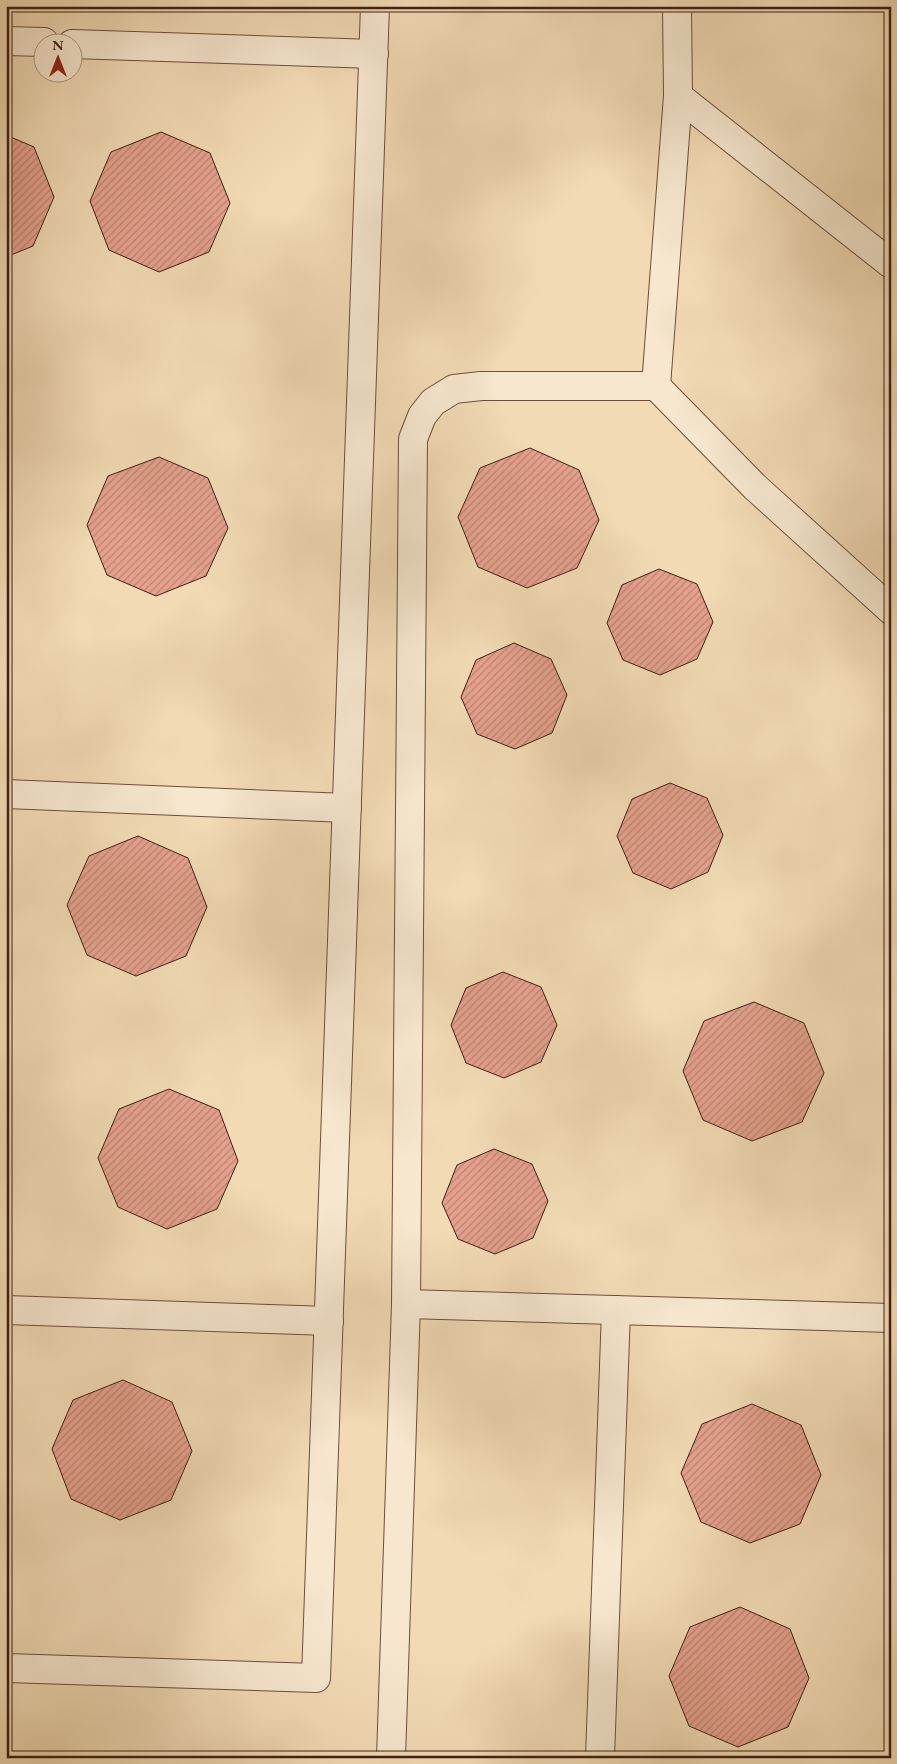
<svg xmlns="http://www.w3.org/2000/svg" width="897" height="1764" font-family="'EB Garamond',serif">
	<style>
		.building { fill: url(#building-hatch); stroke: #3f2014 }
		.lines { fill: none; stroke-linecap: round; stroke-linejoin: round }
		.minor-casing { stroke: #6c4e3c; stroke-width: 30 }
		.minor { stroke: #f6e7ce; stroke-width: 28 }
	</style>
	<defs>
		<pattern id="building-hatch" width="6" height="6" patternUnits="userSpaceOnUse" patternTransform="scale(1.25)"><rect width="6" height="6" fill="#e5a18d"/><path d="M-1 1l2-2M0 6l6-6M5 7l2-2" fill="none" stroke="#bb8372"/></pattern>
	</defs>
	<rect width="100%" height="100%" fill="#f1dab4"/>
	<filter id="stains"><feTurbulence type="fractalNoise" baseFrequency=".004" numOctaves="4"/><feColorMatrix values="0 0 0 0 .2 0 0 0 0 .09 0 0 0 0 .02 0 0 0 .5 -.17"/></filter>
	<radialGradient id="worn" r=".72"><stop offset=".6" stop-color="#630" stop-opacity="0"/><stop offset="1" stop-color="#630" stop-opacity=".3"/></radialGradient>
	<g class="building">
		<polygon points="161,132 210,153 230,203 209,252 159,272 109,250 90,201 111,152"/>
		<polygon points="6,135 34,147 54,197 33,246 6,257"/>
		<polygon points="530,448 579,470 599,520 577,568 527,588 478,567 458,517 480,468"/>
		<polygon points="159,457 208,478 228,528 206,576 156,596 107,575 87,525 108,476"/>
		<polygon points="659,569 697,584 713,622 697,659 660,675 623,660 607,623 622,585"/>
		<polygon points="514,643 551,659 567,695 552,733 515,749 477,734 461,697 476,660"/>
		<polygon points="670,783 707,798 723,835 708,872 671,889 633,873 617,836 632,799"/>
		<polygon points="138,836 188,858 207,907 186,956 136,976 87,955 67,905 89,856"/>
		<polygon points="503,972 541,987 557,1025 541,1062 504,1078 466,1063 451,1025 466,988"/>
		<polygon points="754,1002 804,1023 824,1073 802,1122 752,1141 703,1120 683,1071 704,1021"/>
		<polygon points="169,1089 219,1110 238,1161 217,1209 167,1229 118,1207 98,1158 119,1109"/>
		<polygon points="494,1149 532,1164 548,1201 533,1238 495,1254 458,1239 442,1203 457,1165"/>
		<polygon points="123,1380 172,1402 192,1451 171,1500 120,1520 71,1499 52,1449 73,1400"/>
		<polygon points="752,1404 801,1425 821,1475 800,1524 750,1543 701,1522 681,1473 702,1424"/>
		<polygon points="740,1607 790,1629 809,1678 788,1727 738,1747 689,1726 669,1676 690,1627"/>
	</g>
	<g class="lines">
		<g class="minor-casing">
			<g id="minor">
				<polyline points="6,41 44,42"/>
				<polyline points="72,44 374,54"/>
				<polyline points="678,96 891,264"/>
				<polyline points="656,386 678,96 677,6"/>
				<polyline points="6,794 347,808"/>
				<polyline points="406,1304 891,1318"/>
				<polyline points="6,1310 329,1321"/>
				<polyline points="6,1668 316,1678 375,6"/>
				<polyline points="391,1758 406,1304 413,439 422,416 433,402 454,389 481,386 656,386 755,487 891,610"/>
				<polyline points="600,1758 616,1310"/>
			</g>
		</g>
		<use href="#minor" class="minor"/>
	</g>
	<rect width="897" height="1764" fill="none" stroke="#f1dab4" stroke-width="25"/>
	<rect x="8" y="8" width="882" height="1749" fill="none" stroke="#3f2014" stroke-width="2.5"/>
	<rect x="12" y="12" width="872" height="1739" fill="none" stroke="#3f2014"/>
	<g transform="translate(58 58)"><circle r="24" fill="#f6e7ce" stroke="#ad9784"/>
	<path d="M0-4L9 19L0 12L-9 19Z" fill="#8f2418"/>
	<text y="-8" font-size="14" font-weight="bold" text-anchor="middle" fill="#3f2014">N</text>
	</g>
	<rect width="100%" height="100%" filter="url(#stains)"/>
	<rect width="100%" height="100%" fill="url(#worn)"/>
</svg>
